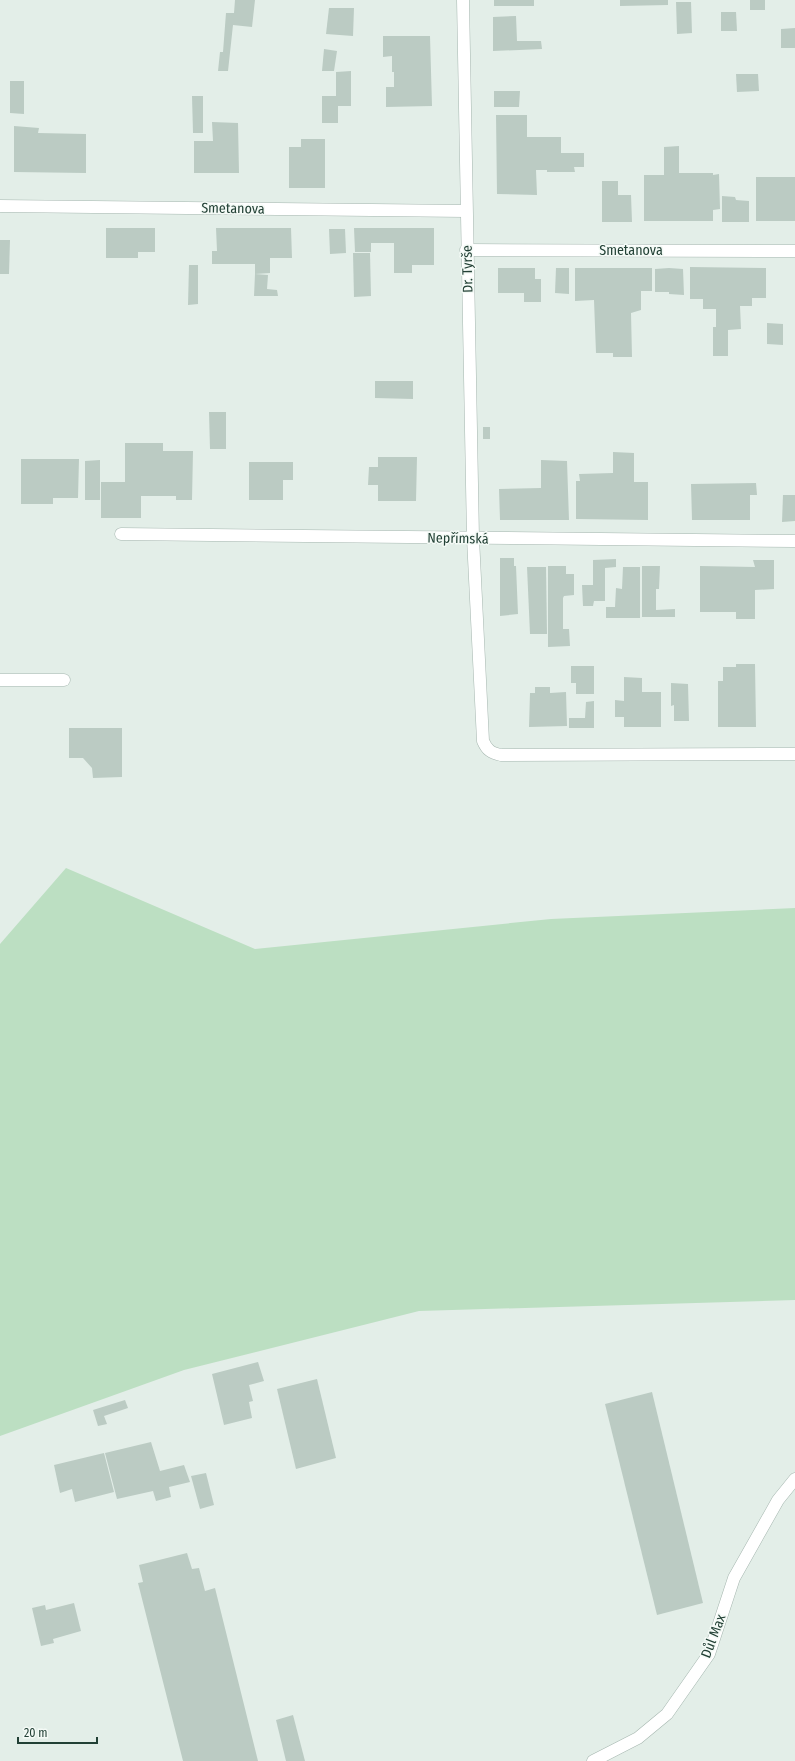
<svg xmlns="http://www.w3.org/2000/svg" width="795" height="1761" font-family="'Fira Sans Condensed',sans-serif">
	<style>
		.green { fill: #bcdfc2 }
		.building { fill: #bbcbc3 }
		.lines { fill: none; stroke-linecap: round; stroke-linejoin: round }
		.minor-casing { stroke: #a5b6af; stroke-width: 13 }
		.minor { stroke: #fff; stroke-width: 12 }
		.labels { text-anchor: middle; stroke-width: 3; stroke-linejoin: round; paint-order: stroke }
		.street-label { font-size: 14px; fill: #224035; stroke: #f4faf6 }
	</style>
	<rect width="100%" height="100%" fill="#e3eee8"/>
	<polygon class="green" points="66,868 255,949 551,919 795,908 795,1300 419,1311 184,1370 0,1436 0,944"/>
	<g class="building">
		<polygon points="235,0 255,0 252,27 233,25 228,71 218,71 220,52 223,52 226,13 234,13"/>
		<rect x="494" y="0" width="40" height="6"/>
		<polygon points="620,0 668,0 668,5 620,6"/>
		<rect x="750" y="0" width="15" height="10"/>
		<polygon points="676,2 691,2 692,33 677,34"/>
		<polygon points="329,8 354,8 353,36 326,34"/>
		<polygon points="721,12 736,12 737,31 721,31"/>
		<polygon points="516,16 517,41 541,41 542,49 493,51 493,17"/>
		<polygon points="795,28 795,48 781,48 781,29"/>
		<polygon points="383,36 430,36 432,106 386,107 386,87 394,87 394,72 392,72 392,56 383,57"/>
		<polygon points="324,49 337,51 334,71 322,71"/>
		<polygon points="351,71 351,106 338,106 338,123 322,123 322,96 336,96 336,72"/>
		<polygon points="736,74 758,74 759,91 737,92"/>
		<polygon points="10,81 24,81 24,114 10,113"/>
		<polygon points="494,91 520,91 519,107 494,107"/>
		<polygon points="192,96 203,96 203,133 193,133"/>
		<polygon points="496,115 527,115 527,137 561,137 561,153 584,153 584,167 574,167 575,172 547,172 547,170 536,170 537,195 497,194"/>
		<polygon points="212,122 238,123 239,173 194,173 194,141 213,141"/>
		<polygon points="14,126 39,128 38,133 86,134 86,173 14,172"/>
		<polygon points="301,139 325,139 325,188 289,188 289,147 301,147"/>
		<polygon points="679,146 679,173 713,173 713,175 719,174 720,209 713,210 713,221 644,221 644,175 664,175 664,147"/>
		<rect x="756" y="177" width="39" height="44"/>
		<polygon points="602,181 618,181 618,195 631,195 632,222 602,222"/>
		<polygon points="722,196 735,197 736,200 749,201 749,222 722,222"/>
		<polygon points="106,228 155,228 155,252 138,252 138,258 106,258"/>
		<polygon points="216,228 291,228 292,258 270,258 270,273 255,274 255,264 212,264 212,251 217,251"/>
		<polygon points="354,228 434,228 434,265 412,265 412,273 394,273 394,243 371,243 371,252 355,252"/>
		<polygon points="329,229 345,229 346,253 330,254"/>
		<polygon points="0,240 10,240 9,274 0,274"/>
		<polygon points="353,253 370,253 371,296 354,297"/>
		<polygon points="189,265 198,265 198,304 188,305"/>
		<polygon points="690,267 766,268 766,298 752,298 752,306 740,306 741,329 728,330 728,356 713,356 713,327 716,327 716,309 703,309 703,299 690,299"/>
		<polygon points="498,268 535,268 535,279 541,279 541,302 524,302 524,293 498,293"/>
		<polygon points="556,268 569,268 569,294 555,293"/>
		<polygon points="575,268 652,268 652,291 641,291 641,310 631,313 632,357 613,357 613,353 596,353 594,300 575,301"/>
		<polygon points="669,268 683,269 684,295 669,294 669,292 655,292 655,269"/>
		<polygon points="255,274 268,275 267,289 277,290 278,296 254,296"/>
		<polygon points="767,323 783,324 783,345 767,344"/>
		<polygon points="375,381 413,381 413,399 375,398"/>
		<polygon points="209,412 226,412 226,449 210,449"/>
		<rect x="483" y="427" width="7" height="12"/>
		<polygon points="125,443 163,443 163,451 193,451 192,500 176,500 176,496 141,496 141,518 101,518 101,482 125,482"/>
		<polygon points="613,452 634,453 634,482 648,482 648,520 576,519 576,481 580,481 579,474 613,473"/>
		<polygon points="378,457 417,457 416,501 378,501 378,485 368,485 369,467 378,467"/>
		<polygon points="21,459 79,459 78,498 53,498 53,504 21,504"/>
		<polygon points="100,460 100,500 85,500 85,461"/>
		<polygon points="541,460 567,461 569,520 500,520 499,489 541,488"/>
		<polygon points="249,462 293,462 293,480 283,480 283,500 249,500"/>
		<polygon points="756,483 757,495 750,495 750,520 692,520 691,484"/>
		<polygon points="783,495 795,495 795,521 782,522"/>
		<polygon points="500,558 514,558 514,566 516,566 518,614 500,616"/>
		<polygon points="616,559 616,567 605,568 605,601 594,601 593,606 583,606 582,585 593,585 593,560"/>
		<polygon points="753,560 774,560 774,589 755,590 755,619 736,619 736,612 700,612 700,566 755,567"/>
		<polygon points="548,566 566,566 566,574 574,574 574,595 564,596 563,598 563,629 569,629 570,646 548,647"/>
		<polygon points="642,566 660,566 659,589 656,589 656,610 675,609 675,617 642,617"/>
		<polygon points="527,567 546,567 547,634 530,634"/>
		<polygon points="623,567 640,567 640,618 606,618 606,607 615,607 616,588 622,589"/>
		<polygon points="736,664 755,664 756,727 718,727 718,681 723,681 723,667 736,667"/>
		<polygon points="571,666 594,666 594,694 576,694 576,683 571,683"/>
		<polygon points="624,677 642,678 642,692 661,692 661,727 624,727 624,717 615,717 615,700 624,701"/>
		<polygon points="671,683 688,684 689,721 674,721 674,705 671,706"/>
		<polygon points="535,687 550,687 550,693 566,692 567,726 529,727 530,693 535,693"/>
		<polygon points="594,701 594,728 569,728 569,718 585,718 586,702"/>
		<polygon points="69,728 122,728 122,777 93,778 92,768 83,758 69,758"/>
		<polygon points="258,1362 264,1381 249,1385 253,1401 249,1402 252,1418 224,1425 212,1374"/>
		<polygon points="317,1379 336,1458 296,1469 277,1389"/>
		<polygon points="652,1392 703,1603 657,1615 605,1404"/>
		<polygon points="125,1400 128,1408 104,1416 107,1424 98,1426 93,1410"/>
		<polygon points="151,1442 160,1471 184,1465 190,1482 169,1487 171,1497 156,1501 153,1491 117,1499 105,1453"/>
		<polygon points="104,1453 114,1492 75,1502 72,1489 60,1493 54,1465"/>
		<polygon points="206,1473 214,1505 200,1509 191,1476"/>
		<polygon points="187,1553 192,1569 199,1568 205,1591 215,1588 258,1761 183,1761 138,1583 143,1582 139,1565"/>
		<polygon points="74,1603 81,1631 53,1639 54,1643 41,1646 32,1608 45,1605 46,1610"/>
		<polygon points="293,1715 305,1761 286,1761 276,1720"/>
	</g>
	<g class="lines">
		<g class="minor-casing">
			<g id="minor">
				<path d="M463 0 473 538 483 741C487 750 491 753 501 755L795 754"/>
				<polyline points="0,206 466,211"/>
				<polyline points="466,250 795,251"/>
				<polyline points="121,534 795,541"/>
				<polyline points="0,680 64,680"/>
				<polyline points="593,1761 638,1738 667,1714 709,1654 734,1578 778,1500 795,1479"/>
			</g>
		</g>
		<use href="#minor" class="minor"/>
	</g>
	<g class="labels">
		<g class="street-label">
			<text transform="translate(233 208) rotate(1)" y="5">Smetanova</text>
			<text x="631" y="255">Smetanova</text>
			<text transform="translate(467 269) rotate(-91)" y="5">Dr. Tyrše</text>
			<text transform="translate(458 538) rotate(1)" y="5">Nepřímská</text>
			<text transform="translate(713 1636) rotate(-69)" y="5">Důl Max</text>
		</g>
	</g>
	<path d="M18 1737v6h79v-6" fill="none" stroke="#224035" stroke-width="2"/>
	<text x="24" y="1737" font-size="12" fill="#224035" stroke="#f4faf6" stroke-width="3" paint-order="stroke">20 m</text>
</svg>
